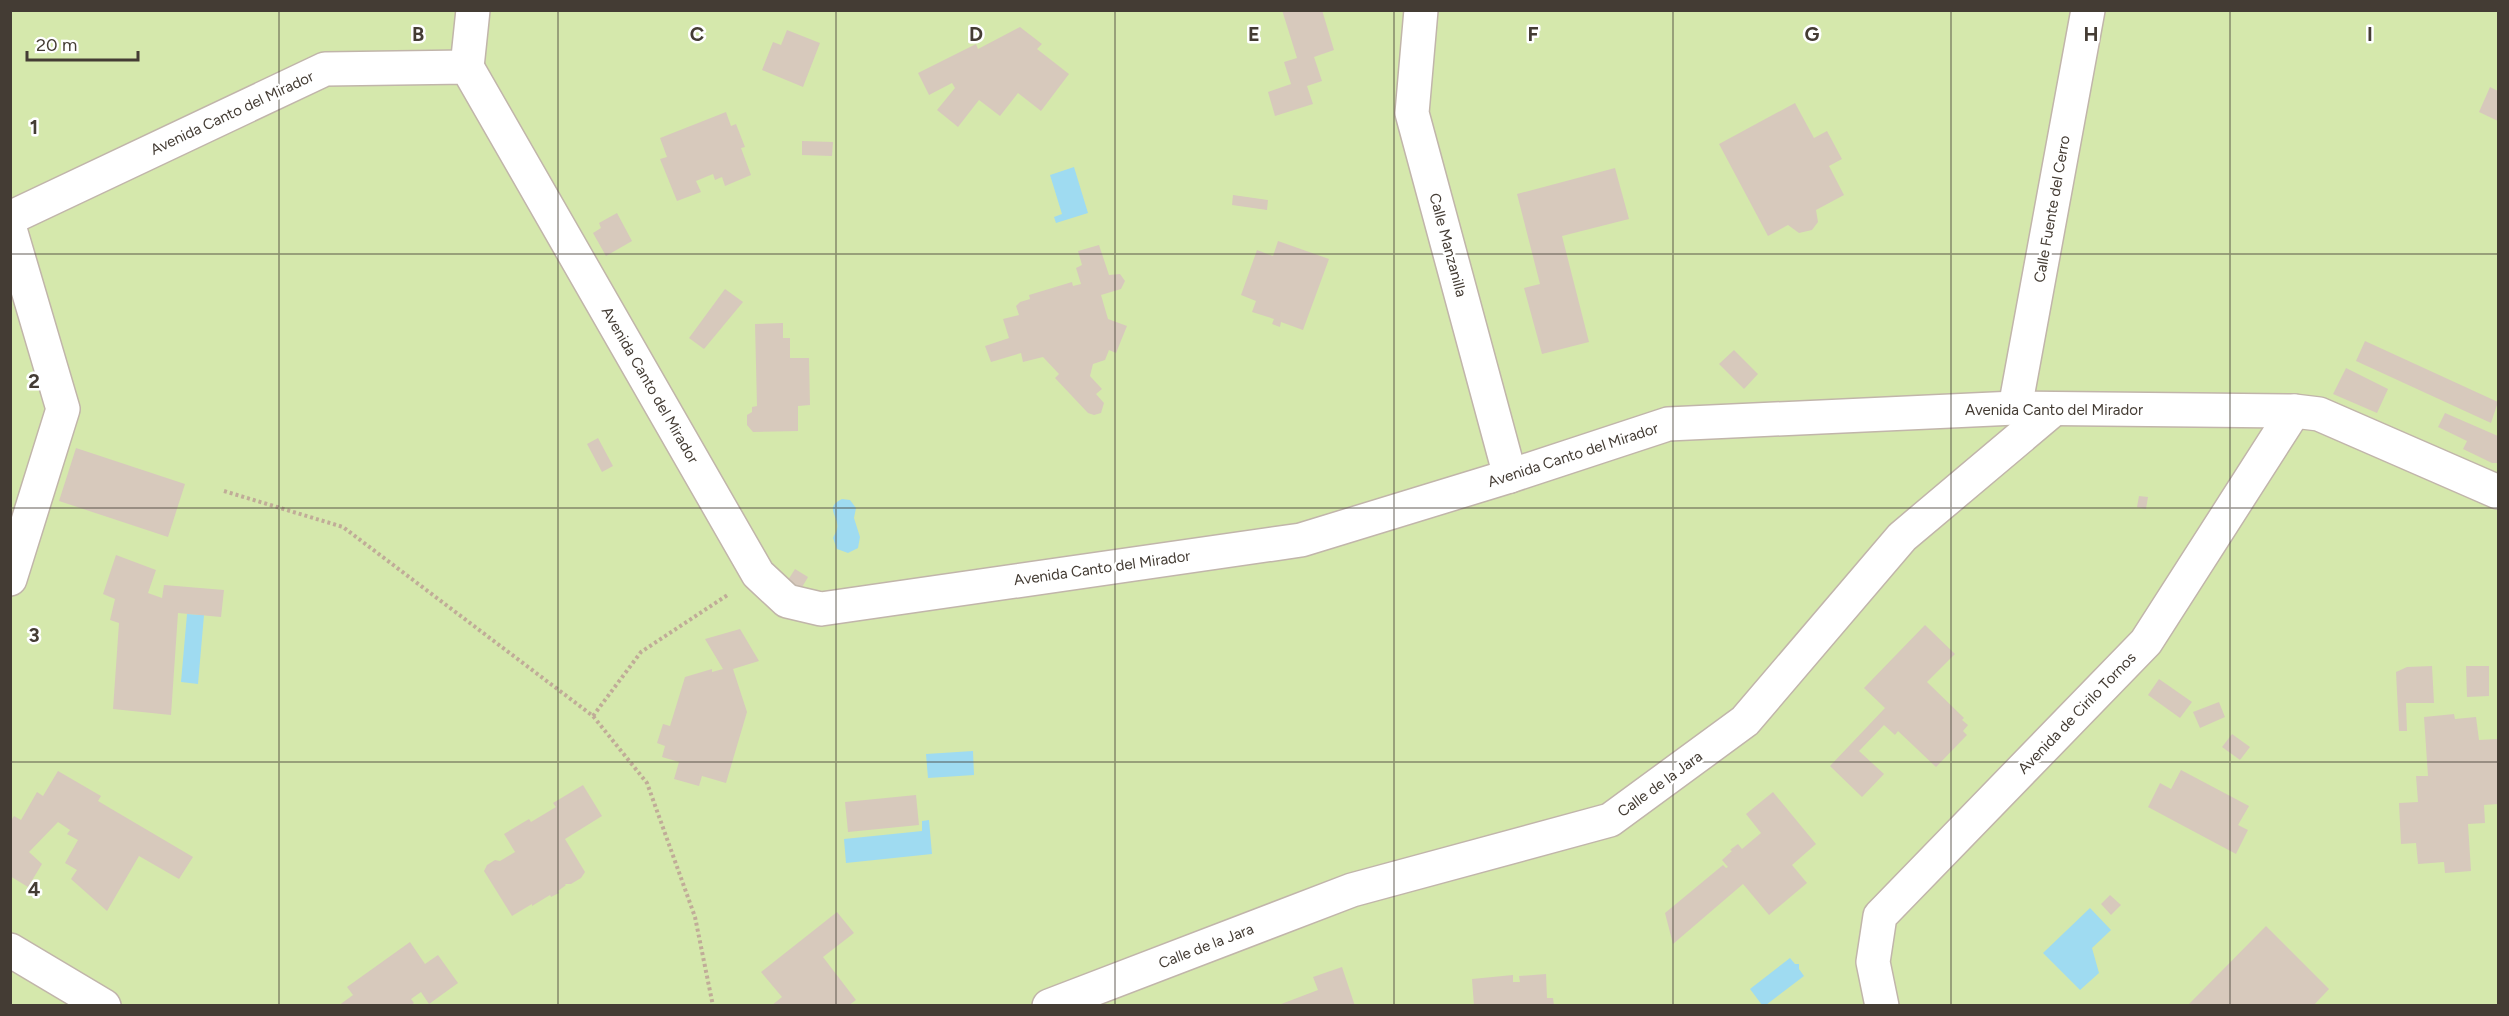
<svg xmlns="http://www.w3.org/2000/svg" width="2509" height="1016" font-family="Figtree,sans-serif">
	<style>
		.green { fill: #d5e8ac }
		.water { fill: #9fdbf1 }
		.building { fill: #d7c9bc }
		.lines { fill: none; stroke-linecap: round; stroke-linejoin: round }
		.minor-casing { stroke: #c1b5aa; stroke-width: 36 }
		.path { stroke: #c0ac98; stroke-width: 4; stroke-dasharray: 3 3; stroke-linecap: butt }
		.minor { stroke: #fff; stroke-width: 33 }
		.grid { fill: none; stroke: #443c34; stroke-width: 1.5; stroke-opacity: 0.55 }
		.labels { text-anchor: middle; stroke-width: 5; stroke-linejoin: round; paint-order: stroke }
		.street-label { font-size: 15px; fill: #443c34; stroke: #fff }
		.grid-label { font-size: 20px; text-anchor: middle; font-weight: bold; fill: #443c34; stroke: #fff; stroke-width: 5; stroke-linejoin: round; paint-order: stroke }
	</style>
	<rect width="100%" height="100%" fill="#f2ece4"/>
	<rect class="green" x="11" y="11" width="2487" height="994"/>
	<g class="water">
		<polygon points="1074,167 1088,213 1056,223 1054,217 1062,214 1050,175"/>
		<path d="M842 499 850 500 856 508 854 518 860 537 858 548 848 553 837 549 833 538C834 535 836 533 837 529 840 516 823 508 842 499Z"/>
		<polygon points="187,614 204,615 198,684 181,682"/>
		<polygon points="973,751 974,775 928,778 926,754"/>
		<polygon points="929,820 932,854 846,863 844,839 922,831 922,821"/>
		<polygon points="2090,908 2111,930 2092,948 2099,973 2080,990 2043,953"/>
		<polygon points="1790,958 1795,964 1799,964 1799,969 1804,976 1766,1005 1762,1005 1750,989"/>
	</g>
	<g class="building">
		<polygon points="1282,10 1322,10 1334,50 1314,57 1322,81 1307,86 1313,104 1275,116 1268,92 1291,84 1284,62 1297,58"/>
		<polygon points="1020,27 1042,44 1037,49 1069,74 1041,111 1018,93 1000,116 979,100 958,127 937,110 955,88 952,83 929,95 918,73 976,44 978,49"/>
		<polygon points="787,30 820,43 803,87 762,70 773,42 781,45"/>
		<polygon points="2490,87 2498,91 2498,121 2479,112"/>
		<polygon points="1795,103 1814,138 1827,131 1842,159 1829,166 1844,195 1816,210 1818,222 1812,230 1799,233 1788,225 1768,236 1719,144"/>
		<polygon points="726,112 731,126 736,124 745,147 741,148 751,175 725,186 722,177 715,180 713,174 696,181 701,192 677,201 660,159 667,157 660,138"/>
		<polygon points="802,141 833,142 832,156 802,155"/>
		<polygon points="1615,168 1629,219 1562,236 1589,342 1542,354 1524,288 1540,284 1517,194"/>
		<polygon points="1233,195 1268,200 1267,210 1232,205"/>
		<polygon points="617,213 632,241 606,256 593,233 601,228 599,223"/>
		<polygon points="1278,241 1329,259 1303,330 1281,322 1280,327 1272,324 1274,319 1252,312 1256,301 1241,295 1257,250 1273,256"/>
		<polygon points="1099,245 1109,275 1120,274 1125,281 1121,289 1101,295 1108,319 1127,326 1116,353 1109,350 1105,360 1093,364 1090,376 1102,389 1096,394 1104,403 1101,413 1094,415 1088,413 1055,378 1059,374 1043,357 1023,362 1021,353 991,362 985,346 1009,338 1003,319 1019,315 1016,306 1020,302 1030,299 1029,295 1072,282 1073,286 1081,284 1076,268 1082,265 1078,251"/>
		<polygon points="725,289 743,302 704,349 689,338"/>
		<polygon points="783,323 783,338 790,338 790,358 809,358 810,405 798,406 798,431 753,432 747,425 747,415 752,412 752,407 757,406 755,324"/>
		<polygon points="2365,341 2498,402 2491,423 2356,361"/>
		<polygon points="1734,350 1758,374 1744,389 1719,364"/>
		<polygon points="2346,368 2388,389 2377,413 2333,394"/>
		<polygon points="2445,413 2498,436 2498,463 2492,463 2463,449 2467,441 2438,427"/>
		<polygon points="598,438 613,466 602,472 587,444"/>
		<polygon points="76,448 185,484 168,537 59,501"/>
		<polygon points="2139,496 2148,497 2146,509 2137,507"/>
		<polygon points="116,555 156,570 148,593 162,598 164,585 224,590 221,617 178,613 171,715 113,709 119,623 110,620 115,599 103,594"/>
		<polygon points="795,569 808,577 801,589 788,580"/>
		<polygon points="1925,625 1955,654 1927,682 1964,718 1962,720 1968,725 1963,731 1967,735 1936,767 1898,731 1895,735 1884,725 1859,751 1884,774 1862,797 1830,766 1885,708 1864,688"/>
		<polygon points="740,629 759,661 733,669 747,712 726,783 702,776 699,786 674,779 679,762 662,757 665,746 657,743 663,724 670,726 685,677 712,669 712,672 723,669 705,639"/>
		<polygon points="2432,666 2434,703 2406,703 2407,731 2399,731 2396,672 2407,667"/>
		<polygon points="2466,666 2489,666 2489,696 2467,697"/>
		<polygon points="2159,679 2192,702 2180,718 2148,695"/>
		<polygon points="2219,702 2225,717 2200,728 2193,712"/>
		<polygon points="2454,714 2455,719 2476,717 2479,740 2498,739 2498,804 2484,805 2485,823 2468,824 2471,871 2445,873 2444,862 2418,864 2416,843 2401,844 2399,803 2418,802 2416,776 2428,776 2424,717"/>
		<polygon points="2232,734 2250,747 2240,760 2222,747"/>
		<polygon points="2181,770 2249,806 2238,825 2248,830 2236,854 2148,807 2160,783 2171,789"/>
		<polygon points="58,771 101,796 98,801 193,857 179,879 139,856 107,911 71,879 77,870 65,863 78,840 67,834 70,830 58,822 29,852 42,864 28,887 10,876 10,822 14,816 21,820 37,792 43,796"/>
		<polygon points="583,785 602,816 565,839 585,872 581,878 571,884 565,884 566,885 558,891 559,893 551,897 550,895 532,906 532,904 512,916 484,871 487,865 495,860 500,861 515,852 504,834 529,819 531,822 556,807 553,803"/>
		<polygon points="1773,792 1816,844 1792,865 1807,883 1769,915 1743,884 1673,944 1665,913 1723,865 1726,868 1728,867 1722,860 1732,851 1730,850 1738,844 1742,849 1761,833 1746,814"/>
		<polygon points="916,795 919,825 848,832 845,802"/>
		<polygon points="2110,895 2121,905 2111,915 2101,904"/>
		<polygon points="837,912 854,933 823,957 856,1000 848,1006 771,1006 782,997 761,972"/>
		<polygon points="2266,926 2329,989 2313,1006 2187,1006"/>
		<polygon points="410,942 425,964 438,955 458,983 429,1004 421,992 411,999 414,1003 409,1006 338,1006 353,995 347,987"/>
		<polygon points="1342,967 1355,1006 1276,1006 1318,990 1313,977"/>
		<polygon points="1546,974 1547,998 1553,998 1554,1006 1474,1006 1472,979 1513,975 1513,982 1520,982 1519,976"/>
	</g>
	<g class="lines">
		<g class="minor-casing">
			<g id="minor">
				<polyline points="1421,10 1412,113 1510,476"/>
				<polyline points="467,67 473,10"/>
				<polyline points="10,218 325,69 467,67 758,574 787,601 821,609 1301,540 1510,476 1668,424 2015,408 2294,411 2319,414 2498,492"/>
				<polyline points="10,229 63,409 10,579"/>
				<polyline points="2015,408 2088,10"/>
				<polyline points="10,950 104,1006"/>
				<polyline points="1049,1006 1352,890 1610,820 1745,721 1902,537 2054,409"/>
				<polyline points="1882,1006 1873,962 1880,916 2146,642 2294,411"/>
			</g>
		</g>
		<g class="path">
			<polyline points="224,491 343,527 593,716 647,783 695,917 713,1006"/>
			<polyline points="593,716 641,652 729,594"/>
		</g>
		<use href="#minor" class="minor"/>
	</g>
	<path class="grid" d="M279 10V1006M558 10V1006M836 10V1006M1115 10V1006M1394 10V1006M1673 10V1006M1951 10V1006M2230 10V1006M10 254H2498M10 508H2498M10 762H2498"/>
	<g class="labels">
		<g class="street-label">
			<text transform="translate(232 113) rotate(-25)" y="5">Avenida Canto del Mirador</text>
			<text transform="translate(2052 209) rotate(-80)" y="5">Calle Fuente del Cerro</text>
			<text transform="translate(1448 245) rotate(75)" y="5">Calle Manzanilla</text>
			<text transform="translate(650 385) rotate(60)" y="5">Avenida Canto del Mirador</text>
			<text x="2054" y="415">Avenida Canto del Mirador</text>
			<text transform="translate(1573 455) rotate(-18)" y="5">Avenida Canto del Mirador</text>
			<text transform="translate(1102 568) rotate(-8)" y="5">Avenida Canto del Mirador</text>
			<text transform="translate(2077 713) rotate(-46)" y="5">Avenida de Cirilo Tornos</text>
			<text transform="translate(1660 784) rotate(-36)" y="5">Calle de la Jara</text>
			<text transform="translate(1206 946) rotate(-21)" y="5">Calle de la Jara</text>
		</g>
	</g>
	<g class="grid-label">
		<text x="418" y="41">B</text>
		<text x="697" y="41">C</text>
		<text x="976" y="41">D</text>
		<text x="1254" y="41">E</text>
		<text x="1533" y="41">F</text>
		<text x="1812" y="41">G</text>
		<text x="2091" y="41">H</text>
		<text x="2370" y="41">I</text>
		<text x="34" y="134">1</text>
		<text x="34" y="388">2</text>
		<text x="34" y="642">3</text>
		<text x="34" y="896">4</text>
	</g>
	<rect width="2509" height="1016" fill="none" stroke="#443c34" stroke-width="24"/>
	<path d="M27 51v9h111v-9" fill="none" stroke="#443c34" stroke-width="3"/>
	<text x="36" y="51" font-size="18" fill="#443c34" stroke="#ffffff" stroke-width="4.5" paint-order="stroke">20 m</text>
</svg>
